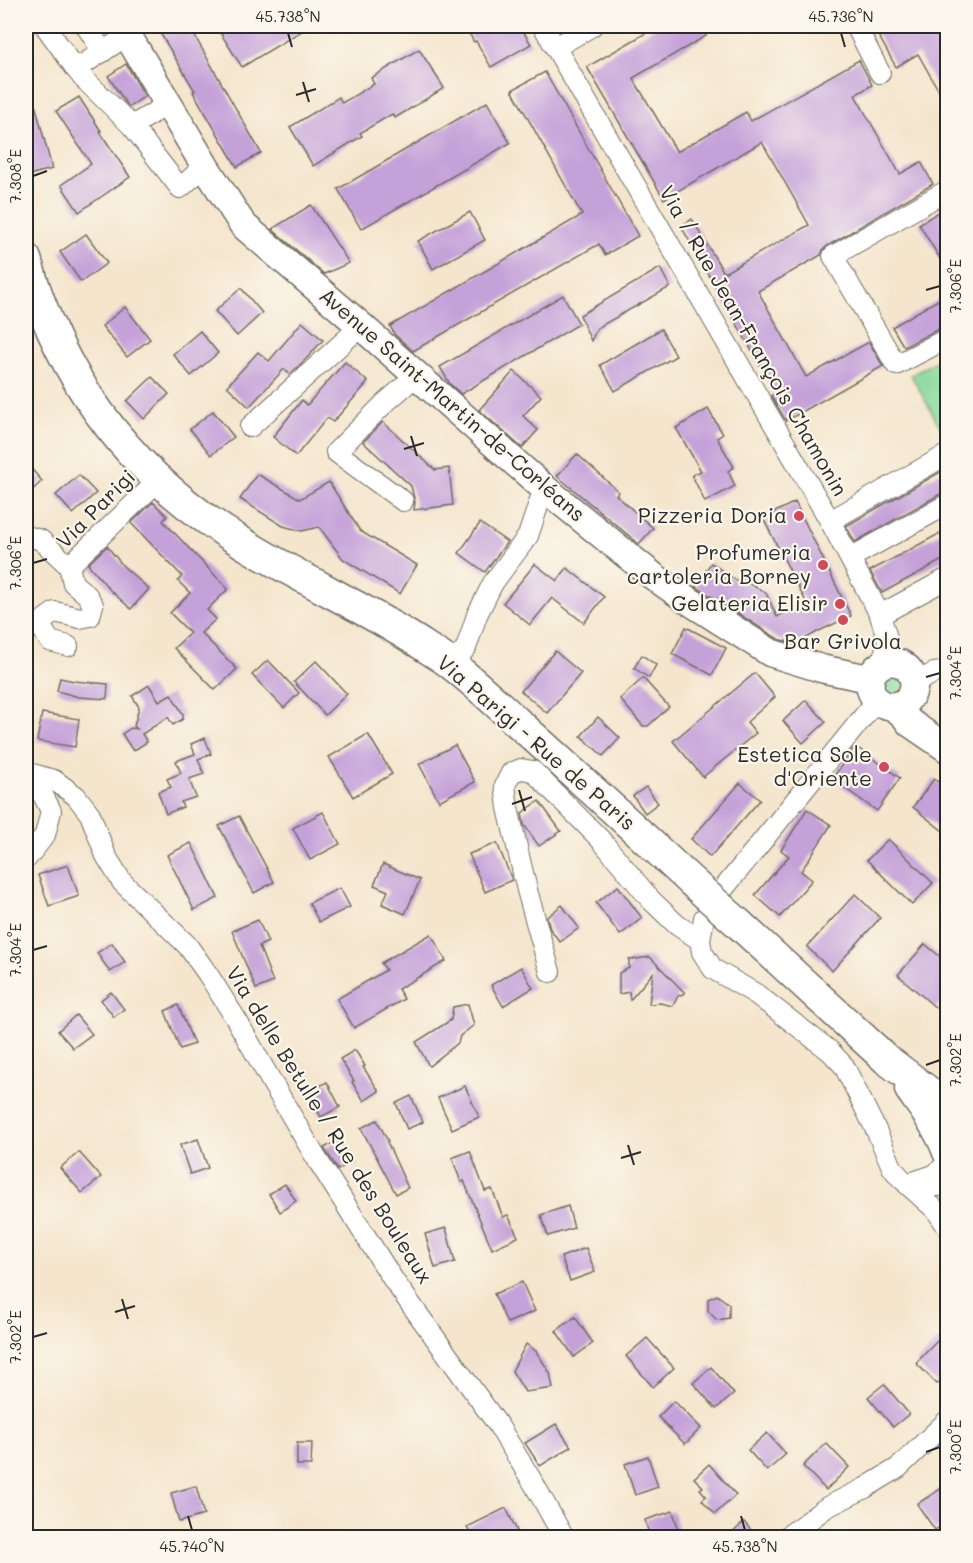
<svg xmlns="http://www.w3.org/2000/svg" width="973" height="1563" font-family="Mali,sans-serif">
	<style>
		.green { fill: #84d899; stroke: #588262; stroke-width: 1.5 }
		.building { fill: #c5a1d9 }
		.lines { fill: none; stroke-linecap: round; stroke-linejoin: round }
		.street-casing { stroke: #716c63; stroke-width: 22 }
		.secondary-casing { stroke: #716c63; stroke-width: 30 }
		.primary-casing { stroke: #716c63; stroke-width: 33 }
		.street { stroke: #fff; stroke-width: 20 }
		.secondary { stroke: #fff; stroke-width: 27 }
		.primary { stroke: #fff; stroke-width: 30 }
		.primary-bridge-casing { stroke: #716c63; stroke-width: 33; stroke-linecap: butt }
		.primary-bridge { stroke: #fff; stroke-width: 30 }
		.ticks { fill: none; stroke: #2b2b2b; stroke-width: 2 }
		.poi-dot { fill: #d1495b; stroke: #fbf7ec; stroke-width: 2 }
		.labels { text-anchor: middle; stroke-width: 4.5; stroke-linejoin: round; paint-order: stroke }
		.street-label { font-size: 21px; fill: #2b2b2b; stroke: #fbf7ec }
		.poi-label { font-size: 21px; fill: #2b2b2b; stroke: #fbf7ec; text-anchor: end }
		.neatline { fill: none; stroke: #2b2b2b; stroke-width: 2 }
		.ticks-label { font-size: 15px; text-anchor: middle; fill: #2b2b2b }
	</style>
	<rect width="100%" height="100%" fill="#fbf7ec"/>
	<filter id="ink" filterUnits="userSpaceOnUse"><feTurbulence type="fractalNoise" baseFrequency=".0167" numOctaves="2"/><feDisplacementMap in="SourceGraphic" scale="12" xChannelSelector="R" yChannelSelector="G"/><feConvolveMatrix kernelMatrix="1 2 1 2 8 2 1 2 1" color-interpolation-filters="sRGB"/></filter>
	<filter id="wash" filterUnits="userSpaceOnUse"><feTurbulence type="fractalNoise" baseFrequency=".008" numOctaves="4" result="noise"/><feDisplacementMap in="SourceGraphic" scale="24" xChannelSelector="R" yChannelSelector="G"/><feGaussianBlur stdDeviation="1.35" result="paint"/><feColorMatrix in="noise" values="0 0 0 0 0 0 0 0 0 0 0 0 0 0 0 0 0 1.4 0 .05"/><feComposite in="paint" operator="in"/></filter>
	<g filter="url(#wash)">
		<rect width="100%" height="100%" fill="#f4e5cc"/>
		<g class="green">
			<polygon points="947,355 947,439 911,375"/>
			<path d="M892 669C909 672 911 689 898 698L881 694 878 689V678L886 670Z"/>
		</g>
		<g id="blocks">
			<g class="building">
				<polygon points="156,26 189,26 261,153 237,167 193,92 195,91"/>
				<polygon points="216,26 310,26 242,67"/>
				<polygon points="465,26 520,26 531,44 491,67 476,41 474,42"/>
				<polygon points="658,26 719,26 705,34 706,36 633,78 677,152 746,112 751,121 859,60 872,85 855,95 900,174 921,162 933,184 827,246 823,250 821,255 758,291 806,377 869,342 883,366 786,421 771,396 776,393 681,226 692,219 724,273 809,225 762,142 664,199 587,67"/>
				<polygon points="873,26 948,26 948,107 918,54 896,67"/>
				<polygon points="419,49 444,88 395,118 392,114 360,133 362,136 313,166 290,127 339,97 342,103 374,84 371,78"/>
				<polygon points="126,64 145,96 129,107 125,102 108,76"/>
				<polygon points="545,72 638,236 605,255 599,244 413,351 395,335 390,326 582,215 512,90"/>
				<polygon points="30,85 52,169 29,175 26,160 26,86"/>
				<polygon points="79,97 101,131 100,132 130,177 79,212 61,185 91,164 56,111"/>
				<polygon points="487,102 510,143 361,229 338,189"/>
				<polygon points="311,205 349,263 324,274 272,229"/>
				<polygon points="942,210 948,219 948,272 919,224"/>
				<polygon points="470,212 485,240 433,269 418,241"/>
				<polygon points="86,234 107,263 81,282 60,252"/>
				<polygon points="660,268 670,287 597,328 591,341 580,315"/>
				<polygon points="241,288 262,313 237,336 215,311"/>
				<polygon points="948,294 948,326 942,327 904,347 892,327"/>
				<polygon points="563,295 579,324 461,394 450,384 440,367"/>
				<polygon points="125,307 150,339 127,357 102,326"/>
				<polygon points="302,322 323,340 306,359 290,374 284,369 249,407 227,386 258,352 269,361"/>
				<polygon points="661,329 676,356 615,391 600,365"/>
				<polygon points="200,331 218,353 191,376 173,354"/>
				<polygon points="345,362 368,382 333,422 327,418 296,456 273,437 302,400 307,405"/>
				<polygon points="514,371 541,396 523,416 538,430 522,448 479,410"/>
				<polygon points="152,377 169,394 144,419 127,401"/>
				<polygon points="708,409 723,434 717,438 734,467 728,471 735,486 705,502 692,475 701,471 676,428"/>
				<polygon points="213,411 234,437 211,455 190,429"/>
				<polygon points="383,422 435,470 449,468 453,505 414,510 415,502 411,486 363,442"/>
				<polygon points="577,454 619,492 616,495 653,528 639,544 557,476"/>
				<polygon points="26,463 42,481 26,496"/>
				<polygon points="944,470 948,477 948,492 942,493 855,542 846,526"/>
				<polygon points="257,474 300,499 329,482 360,531 417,565 400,594 343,559 319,527 302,531 283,526 240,499"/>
				<polygon points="79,475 96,493 73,514 56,495"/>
				<polygon points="153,502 167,516 163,521 228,589 207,610 216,619 201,633 237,669 215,690 174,648 190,633 170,613 190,593 178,581 182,576 131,523"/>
				<polygon points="795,502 851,616 819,631 796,644 778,639 695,586 711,563 737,581 739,578 766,593 777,617 806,602 763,518"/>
				<polygon points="480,523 507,542 485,572 459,553"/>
				<polygon points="948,529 948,557 882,593 870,571"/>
				<polygon points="107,546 123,566 149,589 131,609 110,590 88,564"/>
				<polygon points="535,564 557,581 567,568 604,597 584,623 552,598 530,625 503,603"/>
				<polygon points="686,627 726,648 712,675 672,654"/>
				<polygon points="555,651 581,673 547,713 521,691"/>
				<polygon points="642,655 656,665 649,678 634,668"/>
				<polygon points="268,660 299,693 284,708 252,675"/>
				<polygon points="316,661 347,694 325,715 294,682"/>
				<polygon points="755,673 775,697 747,722 756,733 703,777 673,741"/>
				<polygon points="60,678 74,681 108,684 107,699 79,697 57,691"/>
				<polygon points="643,678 669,707 648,726 643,726 620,699"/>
				<polygon points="149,685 159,701 171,694 183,714 183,719 173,725 168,717 142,734 147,742 133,751 122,734 131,728 137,729 134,726 139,707 132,696"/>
				<polygon points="806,700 826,722 803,743 783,721"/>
				<polygon points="42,713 79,719 75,747 37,741"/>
				<polygon points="598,717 620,738 603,756 581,736"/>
				<polygon points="368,734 392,774 353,797 329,757"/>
				<polygon points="205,738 211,754 198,759 204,774 189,779 196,797 181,802 183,807 166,814 158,792 171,787 167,779 181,773 176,761 195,754 191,744"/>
				<polygon points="455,745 475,782 439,801 419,764"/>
				<polygon points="855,746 900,778 877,811 832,779"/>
				<polygon points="934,779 948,789 948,835 913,807"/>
				<polygon points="740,783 760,800 710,857 691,839"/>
				<polygon points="646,787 658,803 645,813 633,796"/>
				<polygon points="539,801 561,831 539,846 524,825 522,813"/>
				<polygon points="807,809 831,825 801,871 812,880 780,917 755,895 789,856 781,850"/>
				<polygon points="323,812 340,844 310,860 293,828"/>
				<polygon points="239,816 274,882 254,893 219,826"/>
				<polygon points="888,839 933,883 912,905 867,860"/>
				<polygon points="191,843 218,898 194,910 167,855"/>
				<polygon points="497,843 512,880 485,892 469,854"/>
				<polygon points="383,864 420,880 405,914 382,904 388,891 374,885"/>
				<polygon points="68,865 79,896 49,906 38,875"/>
				<polygon points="618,886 642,918 620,935 596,903"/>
				<polygon points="340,888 350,907 319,922 309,903"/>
				<polygon points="855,894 880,918 832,971 807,947"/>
				<polygon points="562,905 579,928 560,942 550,929 547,917"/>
				<polygon points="258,920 268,942 259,946 273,982 256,989 232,931"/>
				<polygon points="431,934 446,961 398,989 404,999 354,1028 337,999 386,970 381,963"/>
				<polygon points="112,943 125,962 110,972 97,953"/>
				<polygon points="925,944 948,963 948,994 936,1008 898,975"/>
				<polygon points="650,957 685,993 678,996 673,1006 660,1003 649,1004 653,973 630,1000 629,992 619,994 619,973 629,968 629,960"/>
				<polygon points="521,967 533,988 503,1006 491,985"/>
				<polygon points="111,992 124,1009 114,1017 101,1000"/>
				<polygon points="468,1004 474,1025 460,1036 458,1043 429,1066 416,1042 451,1020 453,1007"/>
				<polygon points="178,1005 194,1044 180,1049 165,1011"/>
				<polygon points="76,1015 92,1034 73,1048 58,1031"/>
				<polygon points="355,1050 365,1066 363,1067 379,1091 364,1101 352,1082 354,1081 340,1059"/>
				<polygon points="327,1082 340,1107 321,1117 308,1092"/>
				<polygon points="465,1086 479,1117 452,1129 438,1098"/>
				<polygon points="411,1096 423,1122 407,1129 396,1103"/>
				<polygon points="377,1120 388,1141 387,1142 408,1188 396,1194 361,1128"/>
				<polygon points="198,1139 208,1168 190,1174 180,1145"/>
				<polygon points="339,1140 352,1161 338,1170 324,1148"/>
				<polygon points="470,1151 485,1191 492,1189 503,1217 508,1215 518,1237 492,1249 464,1181 461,1182 452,1158"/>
				<polygon points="79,1152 101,1177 82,1193 60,1168"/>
				<polygon points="285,1184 296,1201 280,1212 269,1194"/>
				<polygon points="568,1206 574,1228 548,1236 541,1215"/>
				<polygon points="446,1228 455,1262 435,1268 425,1234"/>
				<polygon points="586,1248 595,1272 570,1281 561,1257"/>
				<polygon points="522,1282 535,1311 507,1323 494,1294"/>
				<polygon points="717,1295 729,1304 729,1318 717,1320 708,1311 708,1299"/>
				<polygon points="575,1317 593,1343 574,1357 556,1331"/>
				<polygon points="647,1338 674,1368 653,1387 626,1356"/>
				<polygon points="939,1339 948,1347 948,1373 937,1384 916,1363"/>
				<polygon points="526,1344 536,1351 550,1373 553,1388 525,1392 512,1371"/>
				<polygon points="711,1367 734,1394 716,1409 693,1383"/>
				<polygon points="884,1384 909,1414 893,1427 868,1397"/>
				<polygon points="674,1401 701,1428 685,1444 658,1417"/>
				<polygon points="556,1424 571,1447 540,1466 525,1443"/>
				<polygon points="767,1433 786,1454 767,1471 748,1450"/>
				<polygon points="297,1443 312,1443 311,1465 297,1465"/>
				<polygon points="826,1443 849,1467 826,1490 803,1466"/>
				<polygon points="648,1456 658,1487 635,1495 625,1464"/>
				<polygon points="709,1464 736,1495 715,1514 702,1500 706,1496 700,1489 703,1487 694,1478"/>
				<polygon points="948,1484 948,1522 935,1530 917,1504"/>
				<polygon points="196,1486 204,1515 179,1522 171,1493"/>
				<polygon points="506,1508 517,1531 504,1538 472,1538 467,1527"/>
				<polygon points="673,1511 681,1538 650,1538 645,1520"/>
				<polygon points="744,1522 758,1538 727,1538"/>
			</g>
		</g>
	</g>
	<g filter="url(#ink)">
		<use href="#blocks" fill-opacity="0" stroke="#716c63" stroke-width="1.5"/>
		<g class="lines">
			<g class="street-casing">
				<g id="street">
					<polyline points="45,26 76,69 128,35"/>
					<polyline points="86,26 103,52"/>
					<polyline points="543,26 830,521 880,615 888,641 881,666"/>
					<polyline points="856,26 880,73"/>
					<polyline points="556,47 592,26"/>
					<polyline points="76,69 83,78 132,126 180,188 205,166"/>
					<polyline points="132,126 168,104"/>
					<polyline points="948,190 833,256 896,365 948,338"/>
					<polyline points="250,427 361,326"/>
					<polyline points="403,501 336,452 385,403 417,375"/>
					<polyline points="830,521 948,454"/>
					<polyline points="26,538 27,536 41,540 69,566"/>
					<polyline points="850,558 948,504"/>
					<polyline points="880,615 948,578"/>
					<polyline points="68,646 50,641 41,627 45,619 55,612 80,618 90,616 93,605 87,595 73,583 69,566 159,480"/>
					<polyline points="452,664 466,648 477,615 493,583 528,536 544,488"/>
					<polyline points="914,683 934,673 948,671"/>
					<polyline points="26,772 54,780 76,796 90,814 106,856 122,882 187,945 207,973 236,1019 274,1086 315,1156 394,1281 498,1425 534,1484 564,1538"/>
					<polyline points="26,787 42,793 51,811 45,835 27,858 26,858"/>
					<polyline points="720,893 877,700"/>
					<polyline points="700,940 704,918"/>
					<path d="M550 972 527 890 508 808 505 785 511 773 521 769 533 771 601 840 651 900 677 925 700 940 702 952 713 969 756 994 830 1051 844 1066 876 1130 892 1167C909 1193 920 1187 948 1185"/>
					<polyline points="913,1182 934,1175 948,1163"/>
					<polyline points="907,1184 936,1210 948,1228"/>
					<polyline points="785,1538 827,1507 865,1488 898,1468 948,1420"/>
				</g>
			</g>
			<g class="secondary-casing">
				<g id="secondary">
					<polyline points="122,26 205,166 243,225 361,326 544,488 653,576 683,597 771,653 823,669 871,679"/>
					<circle cx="892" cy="684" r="22"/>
					<polyline points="892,706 903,714 910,723 948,749"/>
				</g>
			</g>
			<g class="primary-casing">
				<g id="primary">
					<path d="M26 259C61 383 135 479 246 545 303 580 365 608 421 644 431 651 443 657 452 665 474 682 495 702 516 721 575 774 634 828 692 882"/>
					<polyline points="739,924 886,1059 929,1092 948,1109"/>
					<path d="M910 1089C924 1109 940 1129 948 1152"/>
				</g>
			</g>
			<use href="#street" class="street"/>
			<use href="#secondary" class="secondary"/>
			<use href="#primary" class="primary"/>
			<g class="primary-bridge-casing">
				<polyline id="primary-bridge" points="692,882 739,924"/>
			</g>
			<use href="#primary-bridge" class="primary-bridge"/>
		</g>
	</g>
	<path class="ticks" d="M288 33 292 47M841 33 845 47M303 82 309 102M296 95 316 89M33 176 47 171M926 290 940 286M411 436 417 456M404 449 424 443M33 563 47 559M926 677 940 673M519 790 525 811M512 804 532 797M33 950 47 946M926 1065 940 1060M628 1145 634 1165M621 1158 641 1152M122 1299 128 1319M115 1312 135 1306M33 1337 47 1333M926 1452 940 1447M188 1516 192 1530M741 1516 745 1530"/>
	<g class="poi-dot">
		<circle cx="799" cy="516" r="6"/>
		<circle cx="823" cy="565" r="6"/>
		<circle cx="840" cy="604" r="6"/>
		<circle cx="843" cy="620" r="6"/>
		<circle cx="884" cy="767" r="6"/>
	</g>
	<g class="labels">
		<g class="street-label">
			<text transform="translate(753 341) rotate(60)" y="7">Via / Rue Jean-François Chamonin</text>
			<text transform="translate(452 405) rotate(41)" y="7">Avenue Saint-Martin-de-Corléans</text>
			<text transform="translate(96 509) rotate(-45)" y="7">Via Parigi</text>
			<text transform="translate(536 743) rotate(41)" y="7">Via Parigi - Rue de Paris</text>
			<text transform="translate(329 1125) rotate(58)" y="7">Via delle Betulle / Rue des Bouleaux</text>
		</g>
		<g class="poi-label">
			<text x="787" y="523">Pizzeria Doria</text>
			<text x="811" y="560">Profumeria<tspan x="811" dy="24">cartoleria Borney</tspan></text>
			<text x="828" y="611">Gelateria Elisir</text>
			<text x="843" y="649" text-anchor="middle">Bar Grivola</text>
			<text x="872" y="762">Estetica Sole<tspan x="872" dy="24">d'Oriente</tspan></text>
		</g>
	</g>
	<rect width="973" height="1563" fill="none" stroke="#fbf7ec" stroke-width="66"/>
	<rect x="33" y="33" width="907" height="1497" class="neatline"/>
	<g class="ticks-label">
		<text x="288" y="22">45.738°N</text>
		<text x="841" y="22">45.736°N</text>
		<text transform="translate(16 176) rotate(-90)" y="5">7.308°E</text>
		<text transform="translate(956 286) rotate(-90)" y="5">7.306°E</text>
		<text transform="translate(16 563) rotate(-90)" y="5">7.306°E</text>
		<text transform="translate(956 673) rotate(-90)" y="5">7.304°E</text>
		<text transform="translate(16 950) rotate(-90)" y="5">7.304°E</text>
		<text transform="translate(956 1060) rotate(-90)" y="5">7.302°E</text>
		<text transform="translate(16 1337) rotate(-90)" y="5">7.302°E</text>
		<text transform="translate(956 1447) rotate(-90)" y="5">7.300°E</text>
		<text x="192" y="1552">45.740°N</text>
		<text x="745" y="1552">45.738°N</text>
	</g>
</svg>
